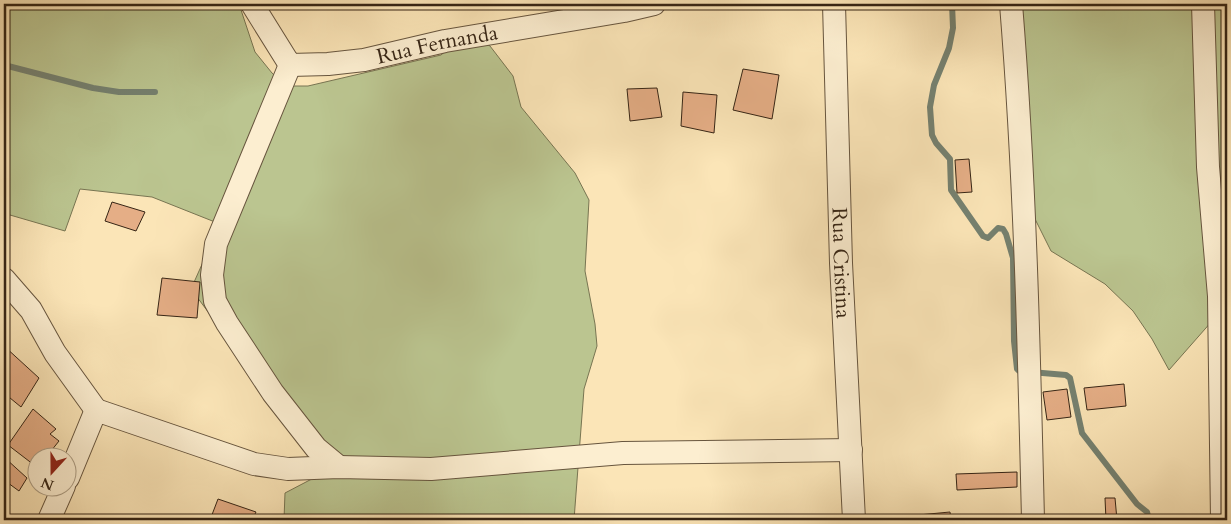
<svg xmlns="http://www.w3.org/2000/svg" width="1231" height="524" font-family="Cardo,serif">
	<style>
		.green { fill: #bbc590; stroke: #787552 }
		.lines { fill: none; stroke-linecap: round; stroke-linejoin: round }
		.stream { stroke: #758170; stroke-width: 6 }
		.building { fill: #e5ae86; stroke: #362515 }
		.street-casing { stroke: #67553e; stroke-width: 24 }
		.street { stroke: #fceed0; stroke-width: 22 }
		.labels { text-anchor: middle; stroke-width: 5; stroke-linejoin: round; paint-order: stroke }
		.street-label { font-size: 21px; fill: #362515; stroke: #fceed0 }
	</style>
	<rect width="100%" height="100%" fill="#fbe5b7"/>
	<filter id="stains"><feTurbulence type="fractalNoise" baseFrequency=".004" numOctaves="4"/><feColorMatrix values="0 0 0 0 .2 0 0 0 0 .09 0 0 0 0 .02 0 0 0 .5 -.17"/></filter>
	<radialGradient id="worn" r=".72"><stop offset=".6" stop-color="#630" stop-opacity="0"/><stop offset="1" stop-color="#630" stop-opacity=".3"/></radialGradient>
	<g class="green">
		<polygon points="4,4 239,4 255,52 272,73 287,86 308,86 441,55 461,38 476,37 490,46 513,76 521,107 575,173 589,200 585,271 595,324 597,346 584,389 574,520 284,520 285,493 327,471 191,289 220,224 152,197 80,189 65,231 10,215 4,218"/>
		<polygon points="1017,4 1227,4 1227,304 1169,370 1152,339 1133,311 1105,284 1051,251 1033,215"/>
	</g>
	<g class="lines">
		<g class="stream">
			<polyline points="952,4 953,28 949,48 934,85 930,107 932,135 936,143 950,159 951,190 983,236 988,238 998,228 1003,229 1006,234 1013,258 1014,341 1017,369 1019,371 1066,375 1070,378 1082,433 1137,504 1147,512 1149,520"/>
			<polyline points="4,65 93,88 119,92 155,92"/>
		</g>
	</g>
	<g class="building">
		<polygon points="743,69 779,75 772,119 733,110"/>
		<polygon points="657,88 662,117 630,121 627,89"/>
		<polygon points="683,92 717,95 714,133 681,126"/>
		<polygon points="969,159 972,192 957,193 955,160"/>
		<polygon points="112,202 145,212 136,231 105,221"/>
		<polygon points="162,278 200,282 197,318 157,315"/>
		<polygon points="4,346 39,378 21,407 4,393"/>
		<polygon points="1124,384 1126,406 1087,410 1084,388"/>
		<polygon points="1067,389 1071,417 1047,420 1043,392"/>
		<polygon points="33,409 56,429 50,434 59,441 47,456 38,456 38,468 8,445"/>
		<polygon points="5,458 27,478 19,491 4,480"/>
		<polygon points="1017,472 1017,487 957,490 956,474"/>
		<polygon points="1105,498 1115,498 1117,520 1106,520"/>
		<polygon points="218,499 256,512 252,520 210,520"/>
		<polygon points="950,512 951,520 897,520 897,517"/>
	</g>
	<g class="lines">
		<g class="street-casing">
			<g id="street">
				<path id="s1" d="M252 4 290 65 328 64 364 60 445 41 624 11 654 4"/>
				<path id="s2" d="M834 4 841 263 854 520"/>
				<path d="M1011 4C1025 176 1029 348 1033 520"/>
				<polyline points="1203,4 1208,167 1219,296 1222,520"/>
				<polyline points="290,65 216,244 212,275 215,301 227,323 273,393 316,448 339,467"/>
				<polyline points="4,279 31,310 55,353 96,410"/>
				<polyline points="68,478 96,410 254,464 288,469 339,467 431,469 623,453 851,450"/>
				<polyline points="49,520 64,486"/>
			</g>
		</g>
		<use href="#street" class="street"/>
	</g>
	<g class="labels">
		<g class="street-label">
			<text dy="7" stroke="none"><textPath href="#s1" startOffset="221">Rua Fernanda</textPath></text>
			<text dy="7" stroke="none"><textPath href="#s2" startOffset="259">Rua Cristina</textPath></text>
		</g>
	</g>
	<rect width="1231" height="524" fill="none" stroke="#fbe5b7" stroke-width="20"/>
	<rect x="5" y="5" width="1221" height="514" fill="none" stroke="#362515" stroke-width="2.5"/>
	<rect x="10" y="10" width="1211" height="504" fill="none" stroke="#362515"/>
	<g transform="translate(52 472) rotate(201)"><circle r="24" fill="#fceed0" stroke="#ad9e85"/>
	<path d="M0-4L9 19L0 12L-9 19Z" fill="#8f2418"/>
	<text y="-8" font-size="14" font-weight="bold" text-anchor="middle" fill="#362515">N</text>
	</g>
	<rect width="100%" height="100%" filter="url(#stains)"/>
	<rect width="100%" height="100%" fill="url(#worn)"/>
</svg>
